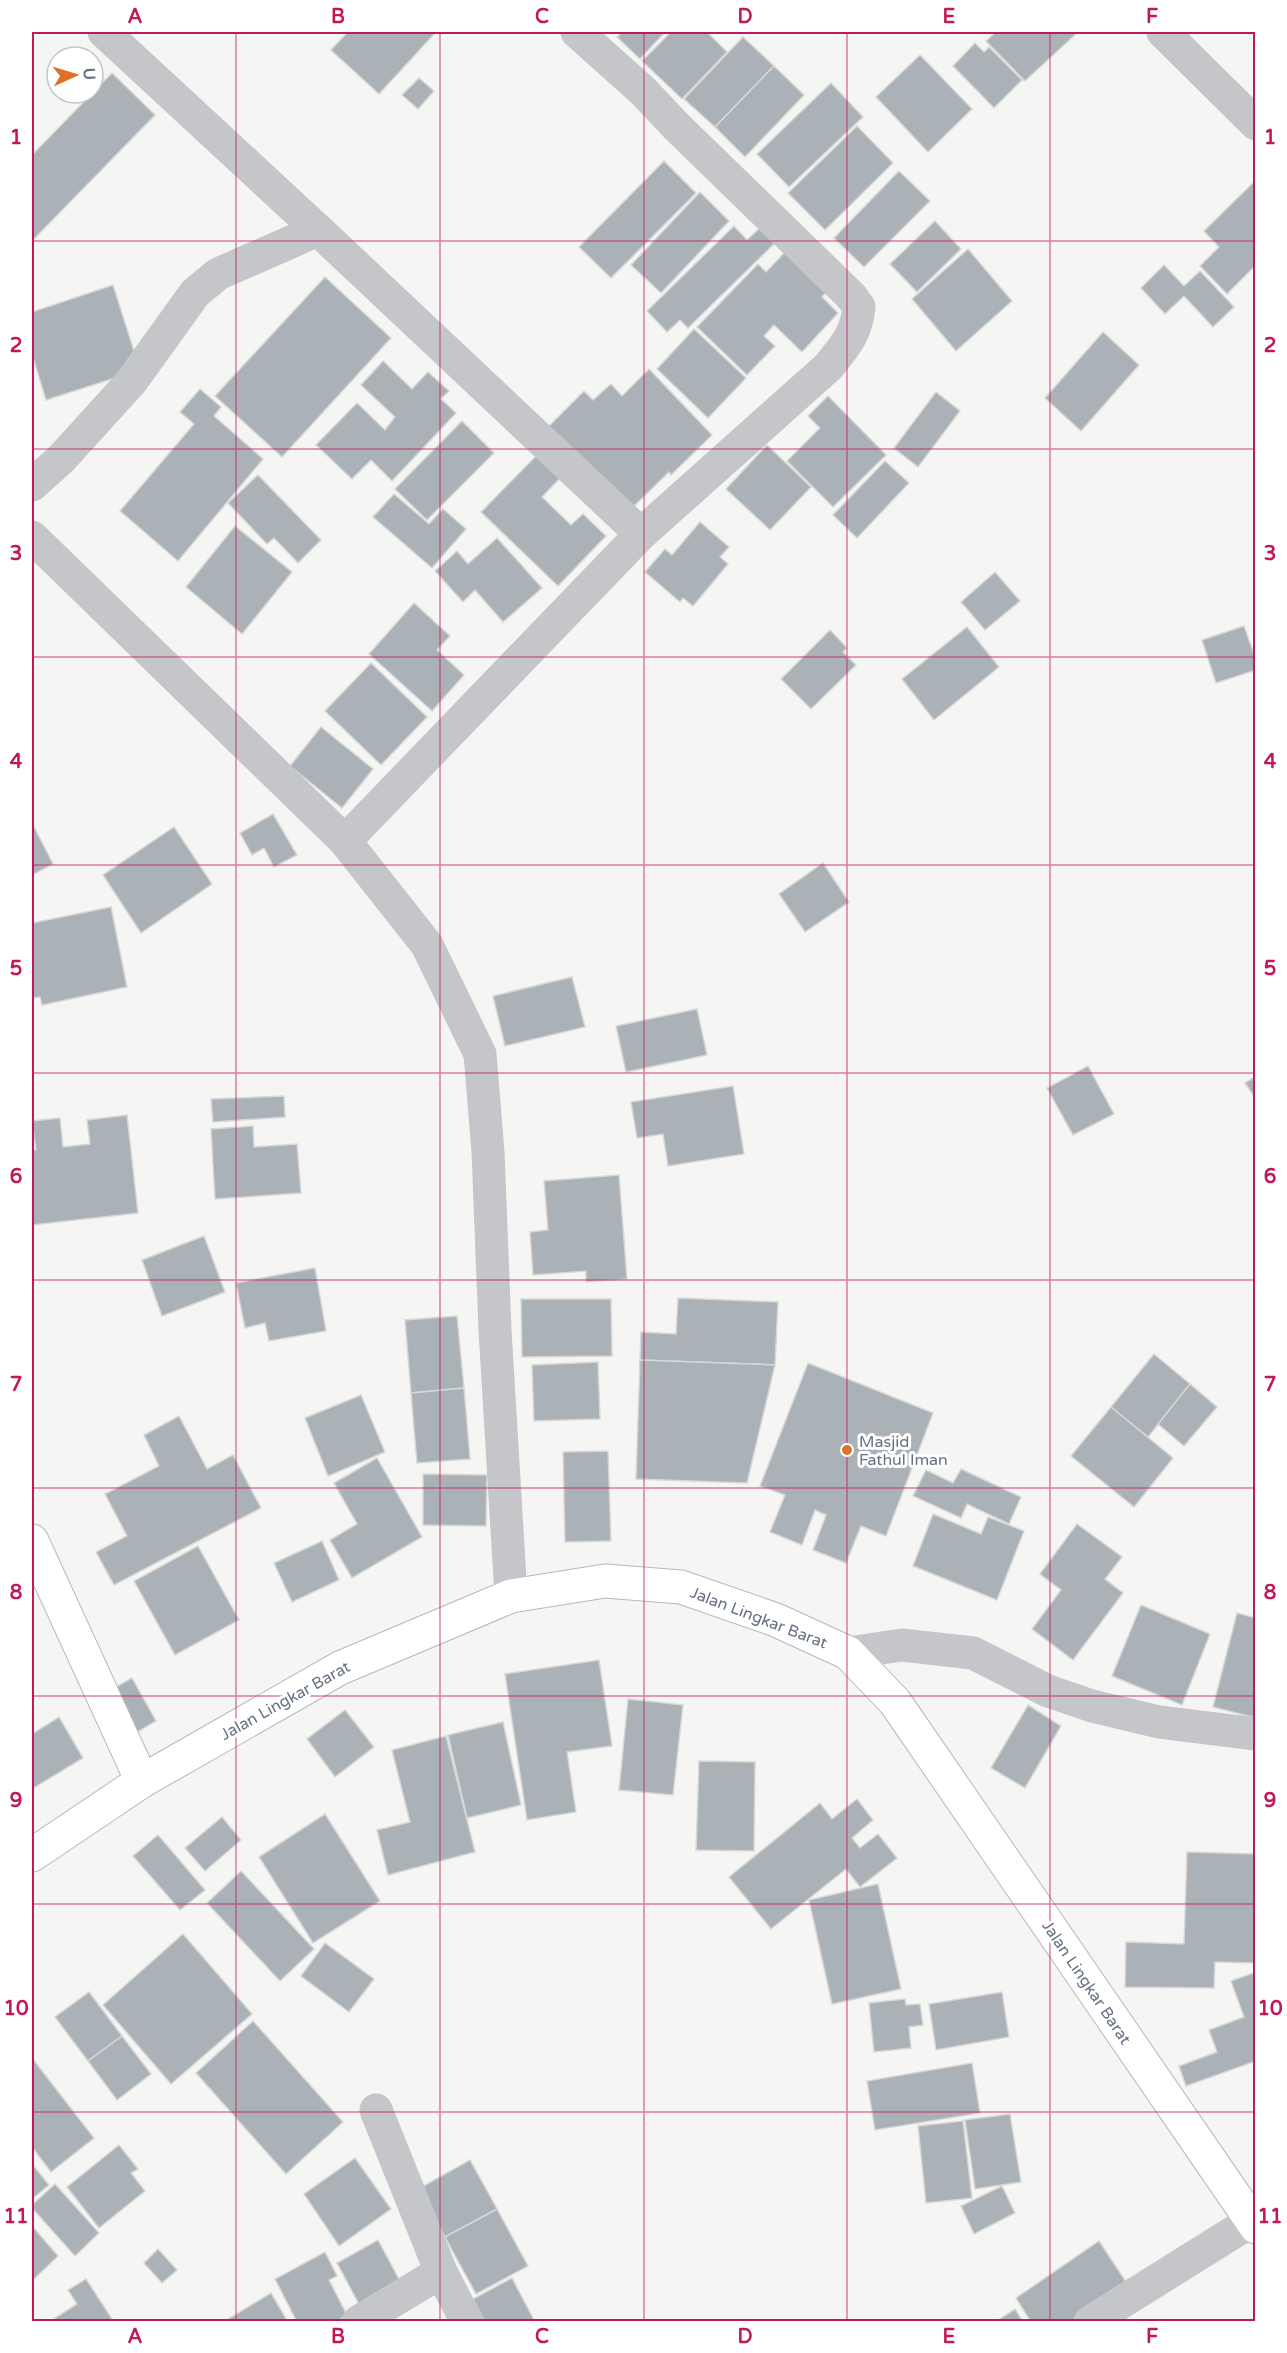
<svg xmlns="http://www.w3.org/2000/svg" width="1287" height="2353" font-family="'Varela Round',sans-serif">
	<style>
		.building { fill: #aab1b7; stroke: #d7d7d5; stroke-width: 1.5 }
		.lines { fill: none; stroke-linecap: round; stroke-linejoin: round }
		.secondary-casing { stroke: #b6b9be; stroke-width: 35 }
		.highway-casing { stroke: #b6b8bc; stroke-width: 35 }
		.street { stroke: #c4c6ca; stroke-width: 33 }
		.secondary { stroke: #fff; stroke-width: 33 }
		.highway { stroke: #fff; stroke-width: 33 }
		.grid { fill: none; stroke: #c2185b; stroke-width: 1.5; stroke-opacity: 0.55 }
		.poi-dot { fill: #df702a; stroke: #fff; stroke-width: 2 }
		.labels { text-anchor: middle; stroke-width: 6; stroke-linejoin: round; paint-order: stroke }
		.poi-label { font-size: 16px; fill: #667183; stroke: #fff; text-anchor: start }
		.street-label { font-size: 16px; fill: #667183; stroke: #fff }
		.neatline { fill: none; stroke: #c2185b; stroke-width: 2 }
		.grid-label { font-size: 20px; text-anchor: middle; font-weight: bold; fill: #c2185b }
	</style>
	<rect width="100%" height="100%" fill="#f5f6f3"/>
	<g class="building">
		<polygon points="348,32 436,32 379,94 331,50"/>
		<polygon points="622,32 665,32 640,59 617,37"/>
		<polygon points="671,32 707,32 727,52 682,99 642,61"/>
		<polygon points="996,32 1078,32 1025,81 986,41"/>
		<polygon points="743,37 774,66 715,127 684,99"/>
		<polygon points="975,43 984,52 989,47 1022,80 994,108 953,66"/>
		<polygon points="920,55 972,109 928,152 876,97"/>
		<polygon points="774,66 804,95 745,157 715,127"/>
		<polygon points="112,73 155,115 33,240 32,155"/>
		<polygon points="419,78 434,91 418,109 402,95"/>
		<polygon points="831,83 863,117 789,187 757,154"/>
		<polygon points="857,126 893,163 825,230 788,193"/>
		<polygon points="664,161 696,193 611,278 579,247"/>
		<polygon points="899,171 930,201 864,267 834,238"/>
		<polygon points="1256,180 1256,265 1227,294 1200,266 1219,247 1204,231"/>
		<polygon points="700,192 729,221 661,293 631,265"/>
		<polygon points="935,221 961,249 917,292 890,264"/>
		<polygon points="734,226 747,240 761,227 776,242 688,328 680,320 667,332 647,311"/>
		<polygon points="968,249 1012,301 956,351 912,299"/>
		<polygon points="787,250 828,290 822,297 838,313 802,352 774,325 764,336 775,346 747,375 697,327 758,264 766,272"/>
		<polygon points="1164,265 1184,286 1200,271 1234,307 1213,327 1184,296 1165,314 1141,288"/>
		<polygon points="325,277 391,338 282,457 215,396"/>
		<polygon points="113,285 140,370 46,400 32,354 32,312"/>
		<polygon points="694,329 746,378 708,418 657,369"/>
		<polygon points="1103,332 1139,365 1081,431 1045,398"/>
		<polygon points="383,361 412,389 428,372 449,391 441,399 456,413 392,481 371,460 352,479 316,445 357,403 385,430 395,417 361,385"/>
		<polygon points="649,369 712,435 671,475 669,472 633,507 544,431 584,391 593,400 611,384 622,396"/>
		<polygon points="200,389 221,407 214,416 263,459 178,561 120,511 194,424 180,412"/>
		<polygon points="936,392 960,411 918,467 894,448"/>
		<polygon points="828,396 886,455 833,507 787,461 820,428 808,416"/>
		<polygon points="462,421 494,453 427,520 395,489"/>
		<polygon points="767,445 811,487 770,530 726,489"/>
		<polygon points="539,453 562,476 542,497 571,525 583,514 606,536 558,586 481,512"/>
		<polygon points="885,461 909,483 857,538 833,515"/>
		<polygon points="258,475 321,540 298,563 274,538 267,544 228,503"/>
		<polygon points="394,494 429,524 443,509 466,529 432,568 373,517"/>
		<polygon points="700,522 729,547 720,557 728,564 693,606 683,598 680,602 645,572 665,549 672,555"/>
		<polygon points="235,526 292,572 242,634 186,587"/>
		<polygon points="497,538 542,588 503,622 475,590 463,602 435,571 457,551 468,564"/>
		<polygon points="995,572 1020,601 985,630 961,602"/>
		<polygon points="414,603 450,636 437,650 464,675 432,711 369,654"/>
		<polygon points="1244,626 1256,660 1256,670 1216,683 1202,640"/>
		<polygon points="967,627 999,667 934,720 902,679"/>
		<polygon points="830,630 847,648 843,652 856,665 811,709 781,679"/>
		<polygon points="371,663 427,717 381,765 325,711"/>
		<polygon points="321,727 373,769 342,808 290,766"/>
		<polygon points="273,814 297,855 274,867 264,848 252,855 240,833"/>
		<polygon points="32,823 53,864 32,875"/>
		<polygon points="174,827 212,884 141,933 103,875"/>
		<polygon points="823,863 849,902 805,932 779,894"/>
		<polygon points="111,907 127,987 42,1005 40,997 32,998 32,923"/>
		<polygon points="572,977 585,1027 505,1046 493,996"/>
		<polygon points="697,1009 707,1055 626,1072 616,1026"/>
		<polygon points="1088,1066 1114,1114 1073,1135 1047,1088"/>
		<polygon points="1256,1076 1256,1099 1245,1083"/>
		<polygon points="733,1086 744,1154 668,1166 663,1134 637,1138 631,1102"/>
		<polygon points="284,1096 285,1117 213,1122 211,1099"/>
		<polygon points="127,1115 138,1213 32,1225 32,1150 36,1150 32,1121 60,1118 63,1147 90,1144 87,1120"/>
		<polygon points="253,1126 254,1147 297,1144 301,1193 215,1199 211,1129"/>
		<polygon points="619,1175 627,1279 586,1282 586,1271 533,1275 530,1232 548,1230 544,1181"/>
		<polygon points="204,1236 225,1292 162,1316 142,1260"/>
		<polygon points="315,1268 326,1331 269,1341 265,1323 245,1328 236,1283"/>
		<polygon points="678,1298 778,1302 775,1365 640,1360 641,1332 676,1334"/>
		<polygon points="521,1299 611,1299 612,1356 522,1357"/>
		<polygon points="457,1316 464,1388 411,1393 405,1320"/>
		<polygon points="1154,1354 1190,1384 1148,1437 1111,1407"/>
		<polygon points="640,1360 775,1365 747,1483 636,1479"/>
		<polygon points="598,1362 600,1419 534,1421 532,1365"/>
		<polygon points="808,1363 933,1413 886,1536 861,1526 846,1563 813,1550 826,1515 815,1510 802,1545 770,1532 785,1495 760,1486"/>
		<polygon points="1190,1384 1217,1407 1184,1446 1158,1424"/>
		<polygon points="464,1388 470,1459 417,1463 411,1393"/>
		<polygon points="361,1395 385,1452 328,1476 305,1418"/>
		<polygon points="1111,1407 1173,1458 1134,1507 1071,1456"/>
		<polygon points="179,1416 207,1469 233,1455 261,1508 114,1585 96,1552 127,1536 105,1494 159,1466 144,1435"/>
		<polygon points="608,1451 611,1541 565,1542 563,1452"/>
		<polygon points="377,1458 422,1537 352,1578 330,1540 357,1524 334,1483"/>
		<polygon points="961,1469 1021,1497 1009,1524 967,1504 961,1518 913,1496 926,1470 953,1483"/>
		<polygon points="423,1474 487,1475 486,1526 423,1525"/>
		<polygon points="933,1514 981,1534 988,1517 1024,1531 997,1600 913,1566"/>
		<polygon points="1077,1524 1122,1557 1105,1579 1123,1593 1073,1660 1032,1629 1061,1590 1040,1574"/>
		<polygon points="322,1541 339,1580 292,1602 274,1563"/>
		<polygon points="198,1546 239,1620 175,1655 134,1581"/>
		<polygon points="1141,1605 1210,1634 1182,1705 1112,1676"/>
		<polygon points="1237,1613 1256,1618 1256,1718 1213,1707"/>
		<polygon points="599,1660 612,1746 567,1752 576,1812 527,1820 505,1674"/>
		<polygon points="132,1678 156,1721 129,1737 105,1693"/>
		<polygon points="628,1699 683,1705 673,1795 619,1790"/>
		<polygon points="1028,1705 1061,1726 1025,1788 991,1768"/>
		<polygon points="345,1710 374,1747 335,1777 307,1739"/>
		<polygon points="59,1717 83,1758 32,1789 32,1734"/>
		<polygon points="503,1722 521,1805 467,1818 448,1735"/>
		<polygon points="446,1736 475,1852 388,1875 377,1830 410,1822 392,1750"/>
		<polygon points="699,1761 755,1762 754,1851 696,1850"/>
		<polygon points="857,1799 873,1820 852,1838 860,1848 878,1834 897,1858 860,1887 846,1869 771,1929 729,1877 820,1803 832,1819"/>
		<polygon points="325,1814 380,1901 313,1943 259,1857"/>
		<polygon points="222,1817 241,1840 205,1871 185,1848"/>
		<polygon points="158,1835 205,1890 180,1910 133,1856"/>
		<polygon points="1187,1852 1256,1854 1256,1963 1215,1962 1214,1988 1125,1987 1126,1942 1184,1944"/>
		<polygon points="241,1871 314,1949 280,1981 207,1903"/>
		<polygon points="878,1884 901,1989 832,2004 809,1900"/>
		<polygon points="183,1934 252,2014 171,2084 103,2005"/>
		<polygon points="325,1943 374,1979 349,2012 301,1976"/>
		<polygon points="1256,1972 1256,2061 1186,2086 1179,2066 1217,2052 1209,2030 1244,2017 1231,1981"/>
		<polygon points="89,1992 122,2036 88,2061 55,2017"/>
		<polygon points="1002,1992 1009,2037 936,2050 929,2004"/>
		<polygon points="905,1999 906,2005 920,2004 923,2025 909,2027 911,2048 874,2052 869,2003"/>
		<polygon points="253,2021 343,2122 286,2174 196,2073"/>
		<polygon points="122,2036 151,2074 117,2100 88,2061"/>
		<polygon points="32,2058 94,2138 51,2172 32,2147"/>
		<polygon points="972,2063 980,2113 875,2130 867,2081"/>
		<polygon points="1010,2114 1021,2182 975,2189 965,2120"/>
		<polygon points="963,2121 972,2198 926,2203 918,2126"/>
		<polygon points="119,2145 138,2169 131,2173 145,2191 99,2228 67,2187"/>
		<polygon points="355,2158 391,2209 339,2246 304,2194"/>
		<polygon points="470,2160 497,2209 445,2237 418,2189"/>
		<polygon points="32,2164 49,2185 32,2199"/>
		<polygon points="55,2184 99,2233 75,2256 32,2208 32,2205"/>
		<polygon points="1002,2186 1015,2213 974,2234 961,2206"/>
		<polygon points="497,2209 528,2266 476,2294 445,2237"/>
		<polygon points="32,2226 58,2256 32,2281"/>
		<polygon points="378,2240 401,2283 360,2306 337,2263"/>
		<polygon points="1099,2241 1128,2285 1074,2322 1031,2322 1016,2298"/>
		<polygon points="158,2249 177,2270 162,2283 144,2263"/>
		<polygon points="325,2252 337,2276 329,2280 347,2315 336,2322 297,2322 275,2279"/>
		<polygon points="512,2278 535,2322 485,2322 473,2299"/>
		<polygon points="86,2279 114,2322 49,2322 77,2304 68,2290"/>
		<polygon points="271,2293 288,2322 223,2322"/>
		<polygon points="1015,2309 1023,2322 995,2322"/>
	</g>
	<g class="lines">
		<g class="secondary-casing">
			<polyline id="secondary" points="32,1541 142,1781"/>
		</g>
		<g class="highway-casing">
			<polyline id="highway" points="32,1855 142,1781 340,1668 511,1596 605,1581 681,1587 776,1620 848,1653 895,1702 1256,2227"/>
		</g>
		<g class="street">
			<polyline points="104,32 318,230"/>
			<polyline points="1163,32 1256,124"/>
			<polyline points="32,485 61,459 131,382 195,293 218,274 318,230 641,534"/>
			<polyline points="32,537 345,841 427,945 480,1054 488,1152 495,1330 511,1596"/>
			<path d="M345 841 641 534 828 367C845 346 856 335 859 307L851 296 677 127 643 91 577 32"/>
			<polyline points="848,1653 902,1645 973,1653 1048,1691 1092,1706 1159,1722 1256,1734"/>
			<polyline points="376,2110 441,2272 467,2322"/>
			<polyline points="358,2322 441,2272"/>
			<polyline points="1090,2322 1250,2222"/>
		</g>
		<use href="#secondary" class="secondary"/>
		<use href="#highway" class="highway"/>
	</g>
	<path class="grid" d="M236 32V2322M440 32V2322M644 32V2322M847 32V2322M1050 32V2322M32 241H1256M32 449H1256M32 657H1256M32 865H1256M32 1073H1256M32 1280H1256M32 1488H1256M32 1696H1256M32 1904H1256M32 2112H1256"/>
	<circle class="poi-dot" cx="847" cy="1450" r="6"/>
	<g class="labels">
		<g class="poi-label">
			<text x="859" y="1447">Masjid<tspan x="859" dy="18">Fathul Iman</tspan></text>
		</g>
		<g class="street-label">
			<text transform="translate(759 1617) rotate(21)" y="6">Jalan Lingkar Barat</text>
			<text transform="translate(285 1700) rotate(-29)" y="6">Jalan Lingkar Barat</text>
			<text transform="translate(1087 1982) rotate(56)" y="6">Jalan Lingkar Barat</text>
		</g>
	</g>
	<rect width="1287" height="2353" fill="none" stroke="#ffffff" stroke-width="66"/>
	<g transform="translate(75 75) rotate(86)"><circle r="28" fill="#ffffff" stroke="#c2c6cd" stroke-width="1.5"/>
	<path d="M0-4.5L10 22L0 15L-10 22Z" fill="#df702a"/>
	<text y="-9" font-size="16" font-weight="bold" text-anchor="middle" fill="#667183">U</text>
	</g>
	<rect x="33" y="33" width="1221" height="2287" class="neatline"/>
	<g class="grid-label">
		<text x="135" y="23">A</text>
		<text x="338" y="23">B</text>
		<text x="542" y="23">C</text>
		<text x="745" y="23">D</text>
		<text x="949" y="23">E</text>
		<text x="1152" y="23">F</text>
		<text x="16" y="144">1</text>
		<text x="1270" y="144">1</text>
		<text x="16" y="352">2</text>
		<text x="1270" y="352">2</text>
		<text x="16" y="560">3</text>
		<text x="1270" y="560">3</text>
		<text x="16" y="768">4</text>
		<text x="1270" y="768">4</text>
		<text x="16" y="975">5</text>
		<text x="1270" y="975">5</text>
		<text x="16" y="1183">6</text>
		<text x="1270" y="1183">6</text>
		<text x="16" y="1391">7</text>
		<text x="1270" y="1391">7</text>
		<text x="16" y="1599">8</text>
		<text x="1270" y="1599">8</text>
		<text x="16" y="1807">9</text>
		<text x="1270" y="1807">9</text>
		<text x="16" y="2015">10</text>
		<text x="1270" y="2015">10</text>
		<text x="16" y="2223">11</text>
		<text x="1270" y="2223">11</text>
		<text x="135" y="2343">A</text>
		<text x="338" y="2343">B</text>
		<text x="542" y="2343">C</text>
		<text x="745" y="2343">D</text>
		<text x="949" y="2343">E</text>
		<text x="1152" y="2343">F</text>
	</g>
</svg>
